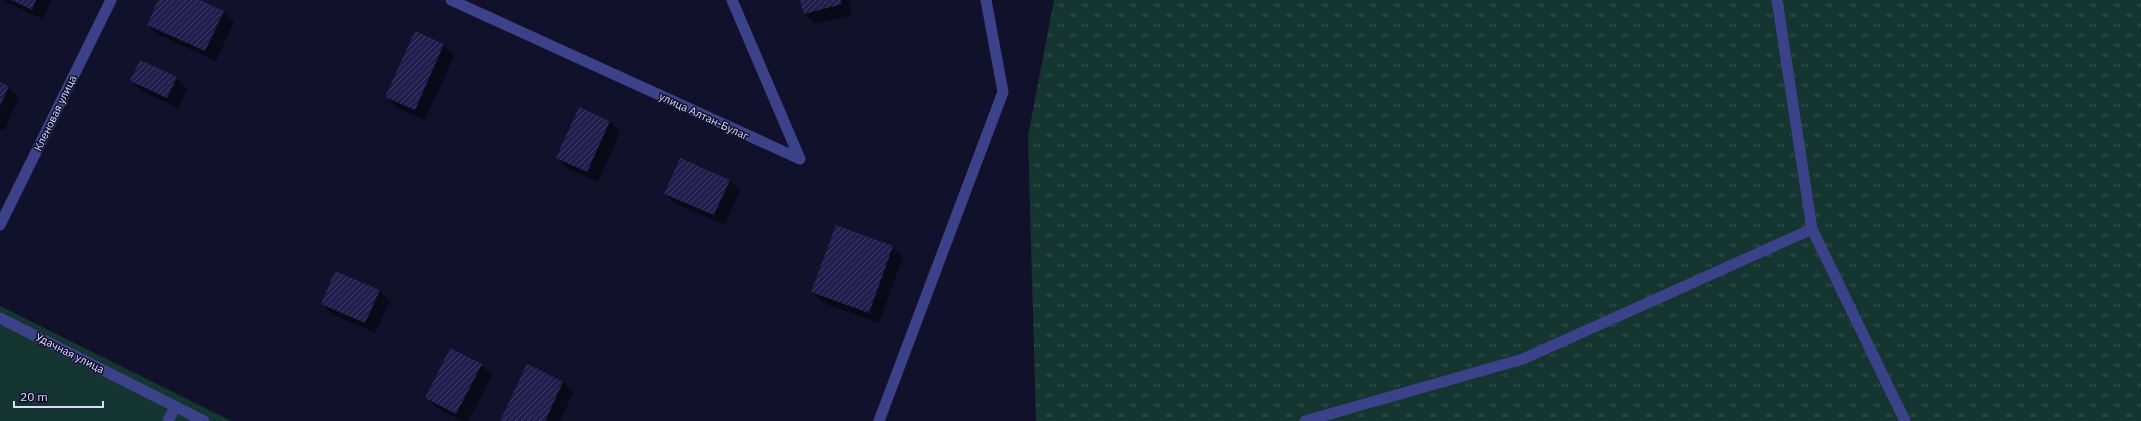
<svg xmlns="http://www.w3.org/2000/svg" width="2141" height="421" font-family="'IBM Plex Sans',sans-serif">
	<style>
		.grass { fill: url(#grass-tufts) }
		.green { fill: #143530 }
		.shadow { fill: #0007 }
		.building { fill: url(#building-hatch) }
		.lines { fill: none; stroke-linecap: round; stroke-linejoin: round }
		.minor { stroke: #3c4289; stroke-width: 11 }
		.tertiary { stroke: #3c4289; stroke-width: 11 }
		.labels { text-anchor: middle; stroke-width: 3; stroke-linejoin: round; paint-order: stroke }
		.street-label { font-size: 11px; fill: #dbdbff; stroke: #12112b }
	</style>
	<defs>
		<pattern id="grass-tufts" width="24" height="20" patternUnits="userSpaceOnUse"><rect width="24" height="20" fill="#143530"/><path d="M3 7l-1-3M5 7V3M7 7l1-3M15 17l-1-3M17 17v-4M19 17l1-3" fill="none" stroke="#36524f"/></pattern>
		<pattern id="building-hatch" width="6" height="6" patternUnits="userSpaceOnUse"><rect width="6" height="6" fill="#211d4c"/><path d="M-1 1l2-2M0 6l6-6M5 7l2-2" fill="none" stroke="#413d67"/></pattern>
	</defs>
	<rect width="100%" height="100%" fill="#12112b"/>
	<polygon class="grass" points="1054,0 2141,0 2141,421 1036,421 1028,136"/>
	<polygon class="green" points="0,306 231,421 0,421"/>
	<g class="shadow">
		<polygon points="2,0 52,0 43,19"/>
		<polygon points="159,0 197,0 223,11 234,22 216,61 159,35 148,25"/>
		<polygon points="801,0 848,0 852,15 815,24 805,14"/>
		<polygon points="415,33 444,45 454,56 425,120 397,108 386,97"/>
		<polygon points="176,78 187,89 178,108 142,91 131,81"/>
		<polygon points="0,83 8,87 19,98 4,131 0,129"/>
		<polygon points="580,108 610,121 620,132 598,182 568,169 558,158"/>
		<polygon points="729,180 740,191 725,225 676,204 665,194"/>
		<polygon points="893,247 903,257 879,323 823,303 812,292"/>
		<polygon points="379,291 390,301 375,333 332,314 322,304"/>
		<polygon points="481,365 492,375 468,421 462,421 437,408 426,398"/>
		<polygon points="528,366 563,382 573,393 560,421 501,421"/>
	</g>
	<g class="building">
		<polygon points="11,0 36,0 32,10"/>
		<polygon points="158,0 200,0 224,11 205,51 147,25"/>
		<polygon points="800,0 841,0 842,4 804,14"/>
		<polygon points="415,31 444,44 415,110 385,97"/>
		<polygon points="140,60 177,77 167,98 130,81"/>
		<polygon points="0,82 9,86 0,106"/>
		<polygon points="579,107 610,121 587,172 556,158"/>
		<polygon points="680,158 730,180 714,215 664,194"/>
		<polygon points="836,225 893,246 869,313 811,292"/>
		<polygon points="335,271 380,290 365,323 321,304"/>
		<polygon points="450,348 482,364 456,414 425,398"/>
		<polygon points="527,364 563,382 545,421 500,421"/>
	</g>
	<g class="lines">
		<g class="minor">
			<polyline points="451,0 800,159 732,0"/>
			<polyline points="0,225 111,0"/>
			<polyline points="1812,229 1905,421"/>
			<polyline points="168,421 175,407"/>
			<polyline points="879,421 1003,92 986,0"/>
			<polyline points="1305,421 1523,359 1812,229 1777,0"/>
		</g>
		<polyline class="tertiary" points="0,318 204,421"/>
	</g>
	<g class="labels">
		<g class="street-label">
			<text transform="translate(55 113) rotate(-64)" y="4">Кленовая улица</text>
			<text transform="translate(704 116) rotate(25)" y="4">улица Алтан-Булаг</text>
			<text transform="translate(70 353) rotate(27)" y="4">Удачная улица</text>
		</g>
	</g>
	<path d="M14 401v6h89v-6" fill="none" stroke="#dbdbff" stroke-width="2"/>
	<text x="20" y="401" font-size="12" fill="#dbdbff" stroke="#12112b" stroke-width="3" paint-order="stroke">20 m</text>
</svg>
